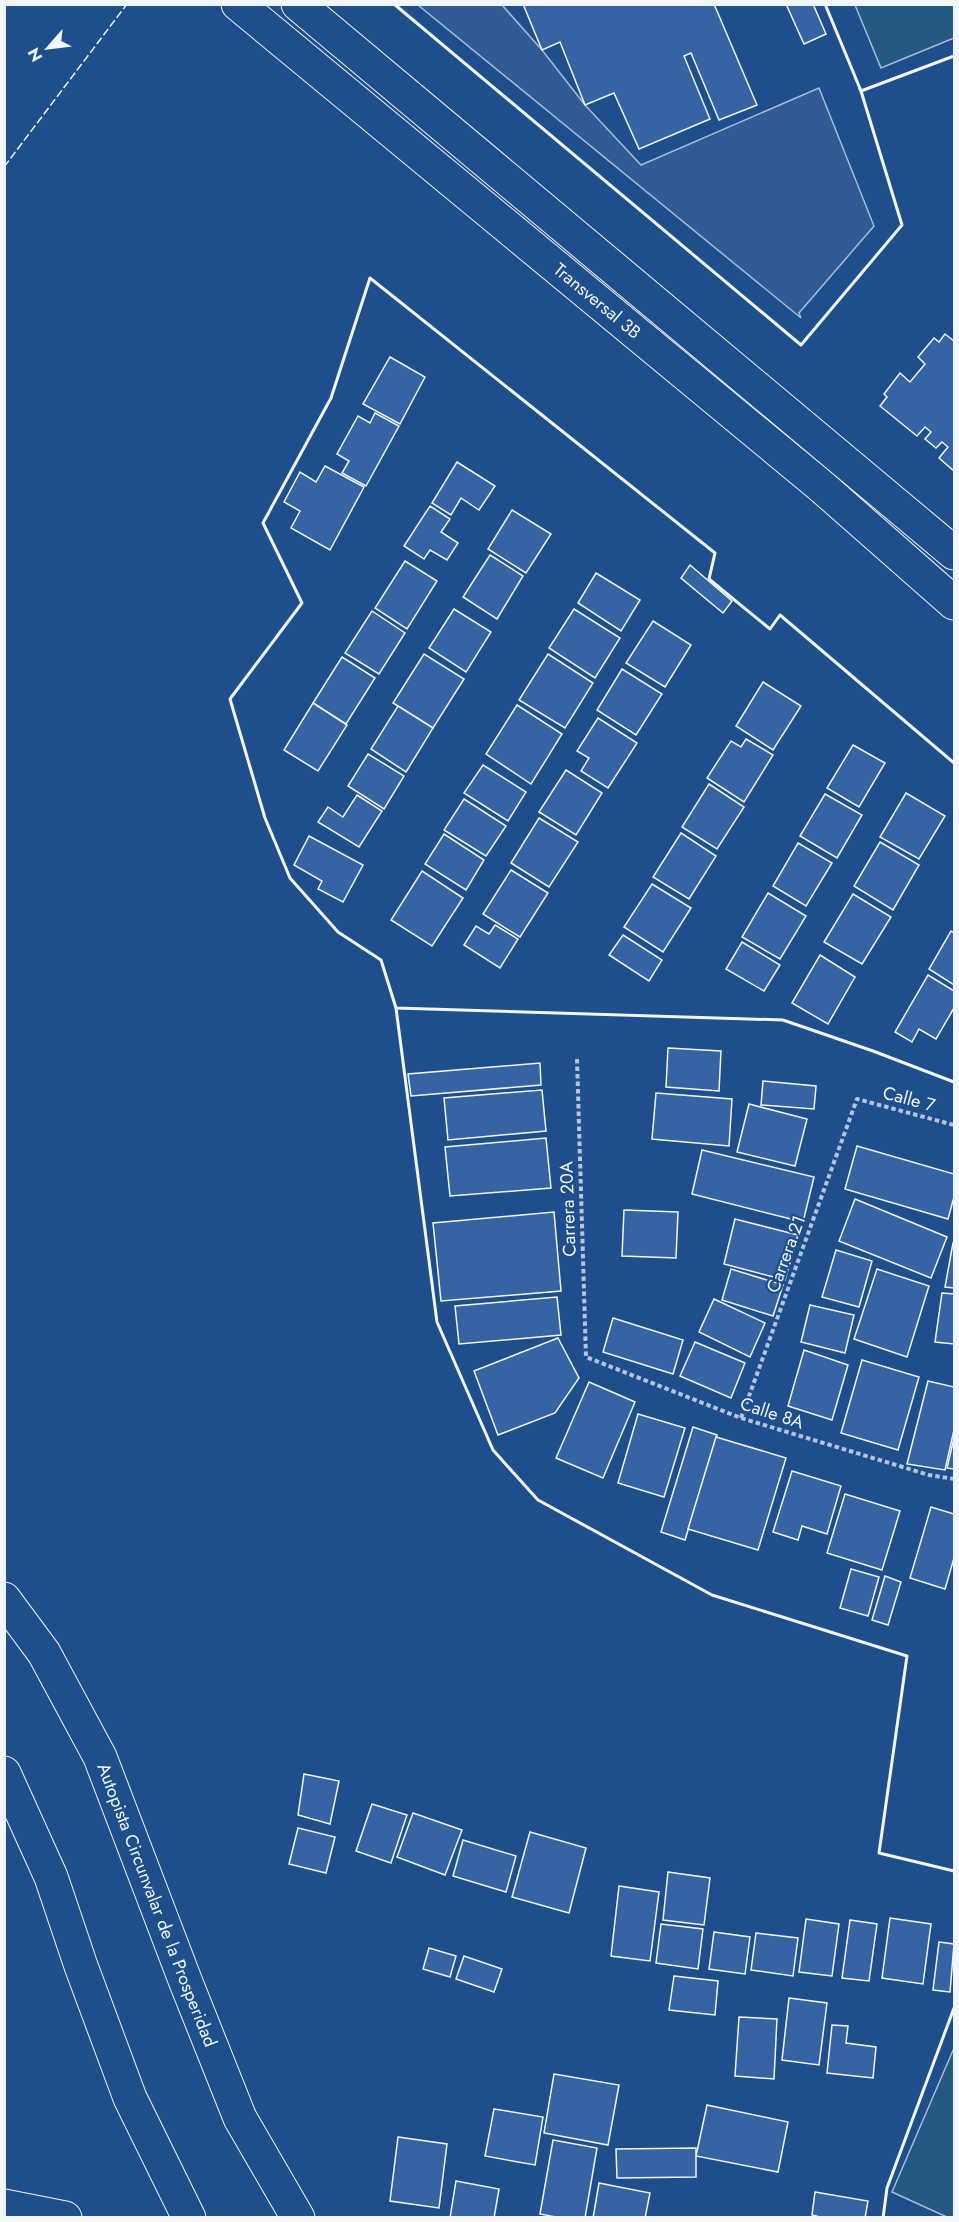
<svg xmlns="http://www.w3.org/2000/svg" width="959" height="2222" font-family="Jost,sans-serif">
	<style>
		.green { fill: #245a82; stroke: #a8bbd7; stroke-width: 1.5 }
		.parking { fill: #305b95; stroke: #a8bbd7; stroke-width: 1.5 }
		.building { fill: #3563a3; stroke: #f2f6ff; stroke-width: 1.5 }
		.lines { fill: none; stroke-linecap: round; stroke-linejoin: round }
		.minor-casing { stroke: #f2f6ff; stroke-width: 35 }
		.highway-casing { stroke: #f2f6ff; stroke-width: 35 }
		.path { stroke: #b3c4dc; stroke-width: 4; stroke-dasharray: 4.5 3; stroke-linecap: butt }
		.minor { stroke: #1f4e8c; stroke-width: 33 }
		.highway { stroke: #1f4e8c; stroke-width: 33 }
		.fence { stroke: #f2f6ff; stroke-width: 1.5; stroke-dasharray: 8 3; stroke-linecap: butt }
		.wall { stroke: #f2f6ff; stroke-width: 3 }
		.labels { text-anchor: middle; stroke-width: 4.5; stroke-linejoin: round; paint-order: stroke }
		.street-label { font-size: 18px; fill: #f2f6ff; stroke: #1f4e8c }
	</style>
	<rect width="100%" height="100%" fill="#1f4e8c"/>
	<g class="green">
		<polygon points="855,5 954,5 954,38 881,68"/>
		<polygon points="954,2048 954,2217 949,2218 892,2192"/>
	</g>
	<polygon class="parking" points="418,5 502,5 542,50 585,105 641,165 819,88 874,226 799,313 801,318"/>
	<g class="building">
		<polygon points="523,4 714,4 757,105 719,120 691,53 684,56 710,119 639,149 614,93 585,105 560,42 542,50"/>
		<polygon points="786,4 813,4 826,34 804,44"/>
		<polygon points="945,334 954,341 954,471 939,458 948,447 942,442 936,448 925,439 931,432 925,427 917,436 880,406 887,397 884,394 900,373 910,382 925,364 918,357 934,338 939,342"/>
		<polygon points="390,357 425,377 400,424 363,404"/>
		<polygon points="375,413 399,426 366,486 342,473 349,461 337,454 358,416 370,423"/>
		<polygon points="457,462 495,486 479,510 461,498 451,515 432,503"/>
		<polygon points="325,466 364,487 330,550 291,528 300,511 284,502 300,472 316,482"/>
		<polygon points="430,506 450,519 441,532 458,543 447,560 430,550 424,559 404,546"/>
		<polygon points="512,510 551,534 526,573 488,549"/>
		<polygon points="490,555 523,576 497,619 463,597"/>
		<polygon points="405,561 437,581 407,629 375,608"/>
		<polygon points="690,565 732,601 723,613 681,578"/>
		<polygon points="596,573 640,600 621,631 578,603"/>
		<polygon points="454,609 491,632 466,672 429,648"/>
		<polygon points="574,609 620,638 595,678 549,648"/>
		<polygon points="372,611 405,633 379,674 345,653"/>
		<polygon points="653,621 691,645 665,687 626,663"/>
		<polygon points="424,654 464,679 433,728 393,703"/>
		<polygon points="548,654 593,683 565,728 519,700"/>
		<polygon points="342,657 375,678 346,724 313,703"/>
		<polygon points="622,669 662,694 636,735 597,710"/>
		<polygon points="763,682 801,706 773,750 736,726"/>
		<polygon points="313,703 347,725 318,771 284,750"/>
		<polygon points="517,705 562,734 531,784 486,754"/>
		<polygon points="398,706 433,728 406,772 371,749"/>
		<polygon points="598,718 637,743 608,788 581,771 589,758 577,751"/>
		<polygon points="746,739 773,755 744,802 707,778 731,741 741,747"/>
		<polygon points="853,745 885,763 859,807 827,788"/>
		<polygon points="368,754 404,776 384,809 348,786"/>
		<polygon points="483,765 526,792 508,821 464,793"/>
		<polygon points="566,770 602,793 576,835 539,812"/>
		<polygon points="709,784 744,807 717,849 682,827"/>
		<polygon points="906,793 945,816 919,859 880,837"/>
		<polygon points="825,794 862,815 837,858 800,836"/>
		<polygon points="357,795 382,811 359,847 318,822 328,807 343,817"/>
		<polygon points="464,799 506,826 486,856 444,830"/>
		<polygon points="539,818 578,842 549,887 511,863"/>
		<polygon points="681,833 716,856 689,899 653,877"/>
		<polygon points="444,834 484,860 466,890 425,864"/>
		<polygon points="309,836 363,865 343,902 318,889 322,881 294,865"/>
		<polygon points="880,842 919,865 893,910 854,886"/>
		<polygon points="798,843 832,863 806,906 773,886"/>
		<polygon points="511,870 548,893 520,937 483,914"/>
		<polygon points="422,871 463,898 432,946 391,920"/>
		<polygon points="652,884 691,908 663,952 624,927"/>
		<polygon points="768,893 806,916 780,959 742,937"/>
		<polygon points="853,894 891,917 862,964 824,942"/>
		<polygon points="495,925 518,939 500,968 464,945 476,926 489,934"/>
		<polygon points="951,931 954,933 954,985 929,969"/>
		<polygon points="623,935 662,960 649,981 609,955"/>
		<polygon points="742,942 780,965 764,991 726,969"/>
		<polygon points="820,955 855,977 828,1024 792,1003"/>
		<polygon points="928,975 954,991 954,1008 936,1039 919,1029 912,1042 895,1032"/>
		<polygon points="668,1048 721,1051 719,1091 666,1087"/>
		<polygon points="540,1063 541,1085 411,1096 408,1074"/>
		<polygon points="763,1081 816,1086 814,1109 761,1105"/>
		<polygon points="542,1090 546,1131 448,1140 444,1098"/>
		<polygon points="656,1093 732,1099 729,1146 652,1139"/>
		<polygon points="749,1104 807,1119 795,1166 737,1152"/>
		<polygon points="546,1138 551,1188 450,1196 445,1147"/>
		<polygon points="857,1146 954,1174 954,1197 948,1219 845,1189"/>
		<polygon points="702,1150 814,1177 803,1222 692,1194"/>
		<polygon points="855,1199 947,1237 931,1278 839,1241"/>
		<polygon points="624,1210 678,1212 676,1258 622,1256"/>
		<polygon points="554,1212 561,1291 441,1301 433,1223"/>
		<polygon points="735,1219 798,1235 785,1280 724,1264"/>
		<polygon points="953,1243 954,1243 954,1288 945,1287"/>
		<polygon points="836,1250 872,1261 859,1307 822,1297"/>
		<polygon points="731,1269 783,1285 773,1316 722,1300"/>
		<polygon points="877,1269 929,1286 907,1357 854,1339"/>
		<polygon points="942,1293 954,1294 954,1344 935,1342"/>
		<polygon points="557,1297 561,1335 459,1344 455,1306"/>
		<polygon points="714,1299 765,1323 750,1357 699,1332"/>
		<polygon points="810,1305 854,1315 845,1353 801,1342"/>
		<polygon points="613,1318 683,1340 673,1374 603,1352"/>
		<polygon points="558,1338 579,1378 555,1413 498,1435 474,1371"/>
		<polygon points="695,1342 745,1363 731,1398 680,1376"/>
		<polygon points="804,1350 848,1365 832,1420 788,1406"/>
		<polygon points="862,1360 919,1377 898,1450 841,1433"/>
		<polygon points="928,1381 954,1387 954,1430 945,1470 907,1464"/>
		<polygon points="589,1382 635,1402 603,1478 556,1458"/>
		<polygon points="638,1414 685,1428 664,1497 618,1483"/>
		<polygon points="693,1427 717,1435 685,1540 661,1532"/>
		<polygon points="716,1437 786,1458 758,1550 688,1529"/>
		<polygon points="954,1438 954,1469 947,1468"/>
		<polygon points="792,1471 841,1486 827,1534 802,1526 798,1540 773,1532"/>
		<polygon points="845,1494 900,1511 882,1570 827,1553"/>
		<polygon points="931,1507 954,1514 954,1558 945,1589 910,1578"/>
		<polygon points="851,1569 879,1577 868,1616 840,1608"/>
		<polygon points="885,1576 901,1582 888,1625 872,1620"/>
		<polygon points="304,1774 339,1781 330,1824 298,1815"/>
		<polygon points="372,1804 407,1815 391,1863 356,1851"/>
		<polygon points="413,1813 462,1830 445,1875 397,1857"/>
		<polygon points="298,1828 335,1837 326,1873 289,1864"/>
		<polygon points="530,1832 586,1848 569,1913 512,1897"/>
		<polygon points="463,1840 516,1856 506,1892 453,1876"/>
		<polygon points="668,1872 710,1878 704,1925 663,1920"/>
		<polygon points="619,1886 659,1892 650,1961 611,1956"/>
		<polygon points="890,1918 931,1924 923,1984 882,1978"/>
		<polygon points="806,1919 839,1924 832,1976 799,1972"/>
		<polygon points="850,1920 877,1924 869,1981 842,1978"/>
		<polygon points="661,1924 703,1929 698,1969 656,1963"/>
		<polygon points="714,1932 750,1937 745,1974 709,1969"/>
		<polygon points="756,1933 798,1938 793,1976 751,1970"/>
		<polygon points="939,1942 954,1944 950,1992 933,1990"/>
		<polygon points="429,1948 456,1956 450,1977 423,1969"/>
		<polygon points="464,1956 502,1969 494,1992 456,1979"/>
		<polygon points="674,1976 718,1981 715,2015 669,2010"/>
		<polygon points="789,1998 827,2003 819,2065 782,2060"/>
		<polygon points="739,2017 777,2019 774,2079 735,2076"/>
		<polygon points="832,2025 848,2026 846,2043 876,2047 873,2078 827,2073"/>
		<polygon points="554,2074 619,2085 608,2145 544,2133"/>
		<polygon points="707,2105 788,2122 778,2172 696,2156"/>
		<polygon points="494,2109 543,2117 535,2165 485,2156"/>
		<polygon points="398,2137 447,2144 439,2208 390,2201"/>
		<polygon points="553,2140 597,2148 585,2218 561,2218 540,2214"/>
		<polygon points="696,2148 696,2177 617,2178 616,2149"/>
		<polygon points="456,2181 499,2189 494,2218 450,2218"/>
		<polygon points="599,2183 650,2193 645,2218 593,2218"/>
		<polygon points="815,2192 868,2201 865,2218 824,2218 812,2215"/>
	</g>
	<g class="lines">
		<g class="minor-casing">
			<g id="minor">
				<path id="s1" d="M238 4 821 486 954 603"/>
				<polyline points="298,4 954,553"/>
				<polyline points="4,2206 65,2218"/>
			</g>
		</g>
		<g class="highway-casing">
			<g id="highway">
				<path id="s2" d="M4 1599 44 1653 100 1757 185 1980 240 2118 298 2218"/>
				<polyline points="4,1773 51,1877 81,1966 130,2098 189,2218"/>
			</g>
		</g>
		<g class="path">
			<polyline points="577,1059 586,1357 741,1418 929,1475 954,1479"/>
			<polyline points="741,1418 857,1099 954,1125"/>
		</g>
		<use href="#minor" class="minor"/>
		<use href="#highway" class="highway"/>
		<polyline class="fence" points="4,167 127,4"/>
		<g class="wall">
			<polyline points="394,4 801,345 902,225 861,91 825,4"/>
			<polyline points="860,89 861,91 954,56"/>
			<polyline points="954,763 780,615 770,629 709,579 715,553 370,278 331,398 263,523 302,603 230,699 265,818 290,878 338,932 381,960 396,1008 783,1020 873,1051 954,1082"/>
			<polyline points="396,1008 437,1322 493,1450 538,1500 712,1595 907,1656 879,1853 954,1871"/>
			<polyline points="883,2218 887,2188 954,2008"/>
		</g>
	</g>
	<g class="labels">
		<g class="street-label">
			<text dy="6" stroke="none"><textPath href="#s1" startOffset="466">Transversal 3B</textPath></text>
			<text transform="translate(909 1099) rotate(15)" y="6">Calle 7</text>
			<text transform="translate(568 1209) rotate(-92)" y="6">Carrera 20A</text>
			<text transform="translate(786 1254) rotate(-70)" y="6">Carrera 21</text>
			<text transform="translate(772 1413) rotate(18)" y="6">Calle 8A</text>
			<text dy="6" stroke="none"><textPath href="#s2" startOffset="344">Autopista Circunvalar de la Prosperidad</textPath></text>
		</g>
	</g>
	<rect width="959" height="2222" fill="none" stroke="#f2f6ff" stroke-width="12"/>
	<g transform="translate(48 48) rotate(242)" stroke="#1f4e8c" stroke-width="4.5" paint-order="stroke">
	<path d="M0-4.5L10 22L0 15L-10 22Z" fill="#f2f6ff"/>
	<text y="-9" font-size="16" font-weight="bold" text-anchor="middle" fill="#f2f6ff">N</text>
	</g>
</svg>
